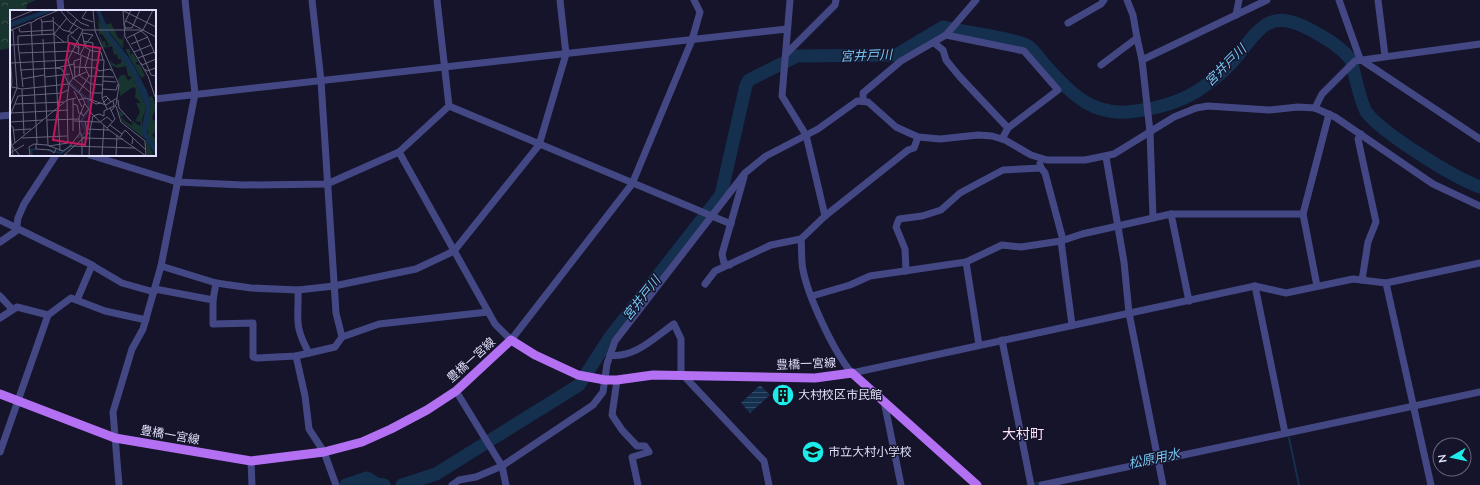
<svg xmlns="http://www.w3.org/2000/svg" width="1480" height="485" font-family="'Nunito Sans','Noto Sans JP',sans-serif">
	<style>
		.forest { fill: url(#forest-crowns) }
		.water { fill: url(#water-rules) }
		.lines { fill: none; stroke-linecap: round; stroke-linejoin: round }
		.stream { stroke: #14304e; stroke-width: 2 }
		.river { stroke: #14304e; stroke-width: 13 }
		.minor { stroke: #434885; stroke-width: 7 }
		.major { stroke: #b370f3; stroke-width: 9 }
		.labels { text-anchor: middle; stroke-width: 3; stroke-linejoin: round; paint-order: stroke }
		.street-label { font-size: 12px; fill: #dfdffc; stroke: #15142a }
		.poi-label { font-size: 12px; fill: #dfdffc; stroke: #15142a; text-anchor: start }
		.water-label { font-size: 13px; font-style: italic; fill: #76c7f4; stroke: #15142a }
		.quarter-label { font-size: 14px; fill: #fce1f6; stroke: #15142a }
		.inset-river { fill: none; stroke: #14304e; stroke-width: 2 }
		.inset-road { fill: none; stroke: #66657e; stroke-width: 1 }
		.view { fill: #c2185b; fill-opacity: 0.15; stroke: #c2185b; stroke-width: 2 }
		.inset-edge { fill: none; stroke: #dfdffc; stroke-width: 2 }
	</style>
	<defs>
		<pattern id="forest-crowns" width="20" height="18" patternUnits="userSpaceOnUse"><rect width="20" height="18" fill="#17342f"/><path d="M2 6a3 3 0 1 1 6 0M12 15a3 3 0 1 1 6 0" fill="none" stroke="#38514e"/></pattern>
		<pattern id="water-rules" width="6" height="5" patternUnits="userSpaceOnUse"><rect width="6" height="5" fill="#14304e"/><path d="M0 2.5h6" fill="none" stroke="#364e68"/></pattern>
	</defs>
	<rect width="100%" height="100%" fill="#15142a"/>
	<polygon class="forest" points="0,0 36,0 27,4 25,11 11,11 11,48 0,50"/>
	<polygon class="water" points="760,385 770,395 750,413 741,403"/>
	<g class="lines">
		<g class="stream">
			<polyline points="1289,438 1299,485"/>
			<polyline points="1033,484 1042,482"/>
		</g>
		<g class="river">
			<polyline points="346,485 367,478 376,484 384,485"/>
			<path d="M402 485 436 474 579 385 610 337 721 195 746 85 749 80 797 56 896 55 943 27C958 31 1019 39 1028 46 1034 50 1039 58 1044 64 1071 93 1092 118 1136 111 1159 108 1184 101 1203 87 1216 78 1230 66 1239 54 1263 23 1273 9 1313 31 1327 39 1341 47 1351 60 1354 71 1361 106 1367 113 1385 135 1453 177 1480 187"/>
		</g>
		<g class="minor">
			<polyline points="60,0 61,11"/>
			<polyline points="312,0 321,81 336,313 342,337"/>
			<polyline points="790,0 782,96 806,135 825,216"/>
			<polyline points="1127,0 1133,15 1137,38 1142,60 1150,132 1153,218"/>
			<polyline points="1339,0 1360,59 1480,139"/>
			<polyline points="1378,0 1385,56"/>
			<polyline points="1236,15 1239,0"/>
			<polyline points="1068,23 1101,4 1104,0"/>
			<polyline points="946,35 1024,51 1058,90 1008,128 1002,139"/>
			<polyline points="934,43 943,50 946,60 960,77 1008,128"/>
			<polyline points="786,54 835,5 836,0"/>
			<polyline points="1142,60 1267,0"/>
			<polyline points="1101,65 1137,38"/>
			<polyline points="155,99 787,29"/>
			<polyline points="863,100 863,93 901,61 946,35 976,0"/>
			<polyline points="449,106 731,224"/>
			<polyline points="1315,108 1322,94 1355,61 1480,44"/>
			<polyline points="0,116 11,115"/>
			<polyline points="1361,134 1358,139 1376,222 1368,242 1362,280"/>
			<polyline points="399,152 495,324 511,340 632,184 692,40 700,12 694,0"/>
			<polyline points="90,155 177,182 244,185 327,184 399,152 449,106 437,0"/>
			<polyline points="1106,157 1124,262 1129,313 1163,485"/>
			<polyline points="1040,164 1041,168 1045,173 1063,240"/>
			<polyline points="1171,214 1189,301"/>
			<polyline points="0,220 88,263 122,283 154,292"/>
			<path d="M801 239C802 249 801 260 803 270 808 296 834 353 852 373L1255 286 1286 293 1353 279 1386 283 1480 263"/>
			<polyline points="1061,241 1072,325"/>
			<polyline points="0,242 16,231 18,218 24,204 56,155"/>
			<polyline points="966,262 979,345"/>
			<polyline points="730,265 724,263 722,254 744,177"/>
			<polyline points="161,266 216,283 251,288 298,290 334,286 416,269 454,251 539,145 566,54 560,0"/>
			<polyline points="906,271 905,249 896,227 899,219 922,216 941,210 960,193 1003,170 1041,168"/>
			<polyline points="216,283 213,300 213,324 253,323 253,357 257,358 296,356 335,347 342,337 379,324 488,312"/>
			<polyline points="1386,283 1431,485"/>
			<polyline points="705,284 715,271 771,245 801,239 825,216 908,150 914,148 918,137"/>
			<polyline points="1255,286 1285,433"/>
			<polyline points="1317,286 1303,214 1329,114"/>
			<polyline points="155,289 213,300"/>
			<path d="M298 290C299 319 293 324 309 353"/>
			<polyline points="0,296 12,309"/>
			<polyline points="812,296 850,285 870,276 966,262 1002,245 1021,247 1061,241 1082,234 1171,214 1303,214"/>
			<polyline points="77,300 92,265"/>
			<polyline points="0,318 17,307 48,315"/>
			<polyline points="1002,340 1031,485"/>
			<path d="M610 355C634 359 655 337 674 324L681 339V376"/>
			<polyline points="296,356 305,396 309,429 324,452 336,485"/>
			<polyline points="684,376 764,461 769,485"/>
			<polyline points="617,380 612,415 622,430 637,446 645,446 649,452 632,457 638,485"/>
			<polyline points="456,391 502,466 506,485"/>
			<polyline points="884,401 901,485"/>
			<polyline points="0,452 48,315 71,298 105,311 146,320"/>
			<polyline points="251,461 252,485"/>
			<polyline points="119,485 113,412 132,349 143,329 161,266 195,94 185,0"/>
			<polyline points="452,485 459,480 476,477 502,466 593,405 603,392 607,364 615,341 745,173 766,156 818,129 857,101 868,102 896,127 918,137 940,139 978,135 992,136 1005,140 1031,155 1047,160 1085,160 1114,154 1174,117 1196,108 1208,106 1269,110 1298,107 1315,108 1335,117 1433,184 1480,206"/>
			<polyline points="1042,485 1480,392"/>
		</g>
		<polyline class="major" points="0,394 115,438 251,461 324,452 362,442 391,429 427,410 456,391 511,340 535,355 578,375 605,380 617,380 653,375 815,378 852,373 977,485"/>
	</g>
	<defs>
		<g id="building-disc" transform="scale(1.15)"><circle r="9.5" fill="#1cecea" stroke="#15142a"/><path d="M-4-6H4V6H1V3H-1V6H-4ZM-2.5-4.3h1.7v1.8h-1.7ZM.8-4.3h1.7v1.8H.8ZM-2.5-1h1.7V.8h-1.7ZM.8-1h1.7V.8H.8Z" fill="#111"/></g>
		<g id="school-disc" transform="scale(1.15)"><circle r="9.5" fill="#1cecea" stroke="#15142a"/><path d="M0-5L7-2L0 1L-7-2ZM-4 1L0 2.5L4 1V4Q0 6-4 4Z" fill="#111"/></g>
	</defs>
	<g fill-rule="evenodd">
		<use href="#building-disc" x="783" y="395"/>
		<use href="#school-disc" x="813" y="452"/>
	</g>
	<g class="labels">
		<g class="street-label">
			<text transform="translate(471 360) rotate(-42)" y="4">豊橋一宮線</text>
			<text transform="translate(806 364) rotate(-2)" y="4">豊橋一宮線</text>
			<text transform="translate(170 435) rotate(10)" y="4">豊橋一宮線</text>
		</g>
		<g class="poi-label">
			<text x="798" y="399">大村校区市民館</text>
			<text x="828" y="456">市立大村小学校</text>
		</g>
		<g class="water-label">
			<text transform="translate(866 55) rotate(-2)" y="5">宮井戸川</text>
			<text transform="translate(1225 65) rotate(-45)" y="5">宮井戸川</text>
			<text transform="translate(641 298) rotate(-52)" y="5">宮井戸川</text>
			<text transform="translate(1154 458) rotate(-12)" y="5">松原用水</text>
		</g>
		<g class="quarter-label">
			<text x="1023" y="439">大村町</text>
		</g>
	</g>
	<g transform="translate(10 10)">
		<rect width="146" height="146" fill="#15142a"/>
		<path d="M88 9 126 68 124 70 136 97 132 110 133 126 136 130 138 133 144 146H137L136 130 112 111 108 100 114 104 111 107 116 112 123 116 121 110 130 116 131 112 125 111 130 102 126 93H131L125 87 126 79 123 77 110 86 108 69 111 65H115L118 71 122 67 118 66 116 56 108 58 101 55 100 51H103L101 52 106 55 111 53V49H108L107 44 104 45 102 36 93 38 89 25 93 32 95 31 96 36 99 35 93 25 89 24ZM101 13 108 28 112 30 114 23 113 39 97 19 95 15ZM115 39H120V45L123 43 128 51 125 54 130 55 135 66 131 68ZM142 86 146 97 142 108 144 111 146 109V121L142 125 146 129 145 135 138 126 137 116 141 94 138 87Z" fill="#17342f"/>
		<path d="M35 0H45L0 18V12ZM86 0H90L100 24 120 49 137 81 141 94 137 123 146 137V146L131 122 136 97 124 70 125 68 94 22Z" fill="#14304e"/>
		<path class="inset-river" d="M55 55 59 72 78 90 79 99 71 111 76 122 67 128M38 140 51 143 61 136M22 146 21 140 27 139"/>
		<path class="inset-road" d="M50 0 60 12 73 20M56 0 71 13 79 16M77 0 72 8 83 12M83 0 85 21M113 0 115 27 138 66 145 87M114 1 146 17M43 7 50 141M31 9 32 12 43 11M0 10 24 0M25 10 49 0M116 11 146 27M32 12V25M44 12 53 20 64 23M9 18 10 22 43 20M116 18H122L130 0M116 19 114 14 121 0M1 20 21 12M0 21 3 20 7 78 0 96M59 21 67 9M85 21 109 75 106 95 101 101M72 23 75 37 82 41 91 42 93 50M73 23 83 25 78 31M44 24 54 32M124 24 141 65 146 66M61 26 68 32 69 38M117 28 133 20 143 0M33 29 38 135M73 31 83 33 80 89M58 32V26L68 18M8 34V26L44 24 57 8M8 34 13 77M121 34 138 27M0 35 58 32 69 38 68 44M80 40 75 57 79 66 104 67M124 42 141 35M9 43 62 41 82 50H94L92 88M0 44 2 72 0 83M70 45 77 31M71 46 69 65 81 74 93 75M128 48 144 42M1 53 58 50M131 53 132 55 146 49M65 57 87 58 89 61 100 59 102 61M135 59 137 61 146 58M10 60 46 58M76 62 63 68 81 83H92M35 67 60 64M65 67 64 51 70 49M12 69 34 65M93 71 106 72M2 77 12 79 58 74M12 79 14 124M93 79 106 80 108 74M64 81 72 97M69 82 79 66M63 89V121M68 90 76 88 96 95 107 88M79 90 86 94 91 93M108 90 109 98 121 111M25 93 21 13 26 10M25 93 27 134M93 93 98 88 101 92M5 94 54 92M63 94 67 95 69 104M75 94 82 104 99 120 136 146M106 96 111 112 135 131 136 146M97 99 92 88 96 86 98 88M71 102 73 106 78 100M1 103 58 100M0 106 8 86 52 83 58 80M94 106V101L104 96 103 91M37 110 69 109M64 111 90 112 97 107 103 112M0 112 33 110M75 112 78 124M0 115 3 117 5 133M100 115 112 124M97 118 105 109 100 98M77 119 99 120M3 120 21 119M0 122 3 146M70 123 72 126V145M110 127 115 120 123 128 122 134M12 128 57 126M72 128 113 129M123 128 136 140M58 133 57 90 66 88M26 134V139L40 140 44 143 46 139M2 136 10 146M39 136 58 133M60 136 125 138M0 137 57 90 59 74 63 68 58 50 73 20H130L137 26 146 46M0 143 14 135M54 145 94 146M20 146 19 137 24 134 37 135 53 141 59 137 70 123 69 107 75 93 71 85 58 73 52 59 46 58 64 54M53 146 79 123M79 146 80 120 83 106 89 104 94 106M92 146 94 115M106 146 107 125"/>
		<path class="view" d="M59 33 90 38 75 135 43 130Z"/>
		<rect width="146" height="146" class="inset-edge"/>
	</g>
	<g transform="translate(1452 457) rotate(261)"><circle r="19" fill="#15142a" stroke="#66657e"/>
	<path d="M0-3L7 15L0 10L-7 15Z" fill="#1cecea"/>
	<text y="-6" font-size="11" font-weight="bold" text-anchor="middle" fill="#dfdffc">N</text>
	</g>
</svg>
